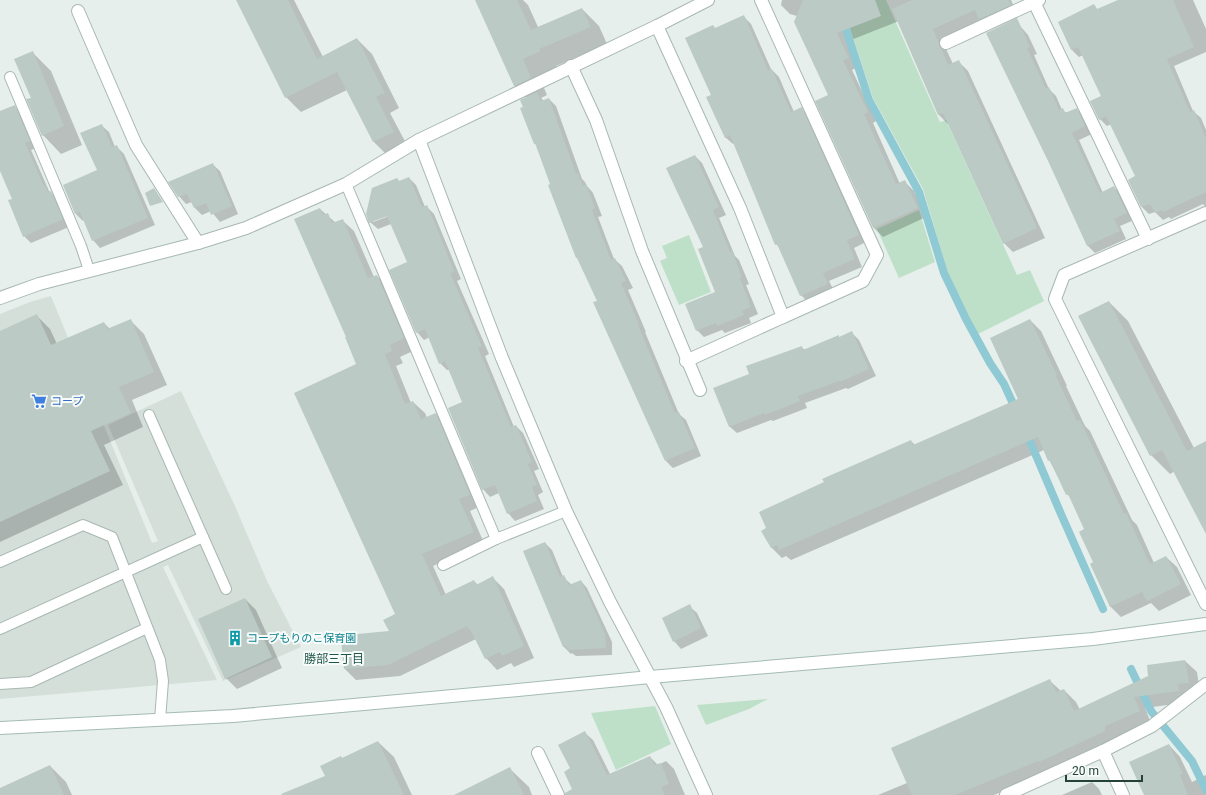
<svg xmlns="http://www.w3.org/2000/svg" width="1206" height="795" font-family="Roboto,'Noto Sans JP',sans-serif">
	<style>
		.built { fill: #d4dfda }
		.green { fill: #bfe0c8 }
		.shadow { fill: #0003; fill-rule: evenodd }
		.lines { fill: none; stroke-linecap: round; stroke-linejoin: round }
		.stream { stroke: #8ec9d4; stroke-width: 8 }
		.building { fill: #bbcac4 }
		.lane-casing { stroke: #a8b8b2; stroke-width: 12 }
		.street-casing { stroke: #a8b8b2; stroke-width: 14 }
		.secondary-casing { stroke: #a4bbb3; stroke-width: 14 }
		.lane { stroke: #fff; stroke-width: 10 }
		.street { stroke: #fff; stroke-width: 12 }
		.secondary { stroke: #fff; stroke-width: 12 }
		.labels { text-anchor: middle; stroke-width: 4; stroke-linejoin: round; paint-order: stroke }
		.shop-label { font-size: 11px; fill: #366cbe; stroke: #f7fbf9; text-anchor: start }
		.culture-label { font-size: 11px; fill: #0d838f; stroke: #f7fbf9; text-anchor: start }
		.neighbourhood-label { font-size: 12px; fill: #1f5548; stroke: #f7fbf9 }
	</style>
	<rect width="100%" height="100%" fill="#e6efeb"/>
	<polygon class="built" points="51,296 152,543 158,541 108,425 181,391 235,506 267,581 301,647 223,681 168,565 163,567 217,680 0,699 0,314 30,302"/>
	<g class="green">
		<polygon points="838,0 886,0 940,122 946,120 1017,275 1030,270 1044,301 978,334 951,281 946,267 923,189 873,98 847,19"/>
		<polygon points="919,210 935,262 899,278 877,229"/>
		<polygon points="689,235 711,292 679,305 660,261 667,258 662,246"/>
		<polygon points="768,699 749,709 706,725 697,705"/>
		<polygon points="655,706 671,744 616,770 591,713"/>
	</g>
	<g class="shadow">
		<polygon points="237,0 294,0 323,57 357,39 372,54 399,108 390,113 408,147 389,157 374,142 347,90 301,112 286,97"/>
		<polygon points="485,0 523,0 528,5 538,27 582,9 599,26 607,44 556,66 557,68 539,76 547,95 541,98 544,101 549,99 556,106 582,179 585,182 587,186 593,193 602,216 598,217 614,259 622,266 633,288 628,290 646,332 645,332 679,414 686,420 701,456 673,468 666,461 595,303 598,301 580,261 577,258 538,146 534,143 525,108 527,98 515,86"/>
		<polygon points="782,0 1011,0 1018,15 982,20 941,38 953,64 959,62 968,71 1045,238 1013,252 1004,243 949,123 948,124 939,115 899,21 846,42 858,67 852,70 876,121 873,123 900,184 905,182 914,191 926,217 883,237 874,228 817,102 829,96 797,16 790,14 781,5"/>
		<polygon points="1120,0 1193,0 1206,29 1206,52 1174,66 1193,111 1201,118 1206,130 1206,207 1203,204 1171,219 1169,217 1163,220 1155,212 1149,214 1142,207 1136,177 1111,124 1107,126 1100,119 1103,97 1083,55 1079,57 1072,50 1059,23 1094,6 1098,10"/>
		<polygon points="743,16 751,24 771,69 779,77 794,112 801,109 809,116 866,242 854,248 862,267 829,281 834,291 808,302 801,295 780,248 776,244 734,143 733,144 725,137 712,95 715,29"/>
		<polygon points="1015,20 1028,35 1037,54 1034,55 1049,89 1056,96 1062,110 1067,113 1076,109 1084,116 1092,134 1079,140 1103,193 1114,187 1121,195 1134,220 1120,226 1126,239 1095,253 1088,246 1050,163"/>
		<polygon points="32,52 51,71 82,145 61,154 43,135 32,98"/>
		<polygon points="14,106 22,113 36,148 31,150 49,191 58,199 69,227 31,243 24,236 13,199 0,169 0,112"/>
		<polygon points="101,125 109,132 115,147 116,146 124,154 155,225 100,248 93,240 84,220 83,221 76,214 98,171"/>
		<polygon points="695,156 702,163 726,215 719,218 735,256 739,260 749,284 746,285 758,314 749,318 751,323 725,333 722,330 704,337 697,330 716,293 704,248"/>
		<polygon points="212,164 220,171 238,214 220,222 211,211 202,215 195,208 192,202 186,204 179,196"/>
		<path d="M409 178 416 185 425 207 426 206 434 214 461 279 457 281 489 354 485 356 514 427 516 426 523 433 539 469 534 471 543 492 538 495 544 509 515 521 508 513 499 493 490 497 483 489 463 403 449 370H447L440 363 430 337 424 340 417 332 408 263 391 224 378 229 370 222 397 179 400 182ZM392 215 373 222V220Z"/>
		<polygon points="320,209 336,223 342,220 354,231 374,277 377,276 388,287 415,350 400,357 403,363 396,366 411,403 413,402 425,413 427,418 436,414 447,426 481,506 470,511 484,543 433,566 446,595 474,581 478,585 493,578 504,589 534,658 514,667 511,663 497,670 486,658 476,639 400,676 356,680 345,669 390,632 396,614 358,365 348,337"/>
		<polygon points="1109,302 1128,321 1194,448 1206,442 1206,532 1175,471 1170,474 1151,455"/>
		<polygon points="37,316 50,329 57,344 104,323 110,329 130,320 144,334 167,385 132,400 143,427 104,445 123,485 0,542 0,332"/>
		<polygon points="1030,320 1041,331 1067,386 1066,386 1085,426 1090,431 1132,520 1137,525 1154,563 1166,557 1177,567 1191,595 1159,611 1151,603 1121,617 1110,606 1095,563 1085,530 1070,497 1067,494 1044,450 791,560 786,556 782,558 771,547 911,441 915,445 1019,399"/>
		<polygon points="852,333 859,340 876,376 848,389 846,388 805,403 807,408 773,421 771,420 737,433 729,426 750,374 801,347 805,350 838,336 840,338"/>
		<polygon points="545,543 552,550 563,577 572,585 581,581 587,588 612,642 612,655 576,656 572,653 571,654 564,647 524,552"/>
		<polygon points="245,599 256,610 282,668 237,689 226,678"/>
		<polygon points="689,606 697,613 708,636 681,649 674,641"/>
		<polygon points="1185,661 1197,672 1200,694 1190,702 1145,708 1151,723 1050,772 994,795 878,795 907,783 1049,680 1061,691 1064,690 1076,702 1080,710"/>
		<polygon points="585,733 593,740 610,774 650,757 658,765 666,761 674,769 685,795 576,795 571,769"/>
		<polygon points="378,742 394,757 412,795 306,795 327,777 342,759"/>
		<polygon points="1169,745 1180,757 1192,782 1206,775 1206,795 1147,795"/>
		<polygon points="50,766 66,782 72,795 0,795 0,789"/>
		<polygon points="510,769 529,787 532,795 477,795"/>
		<polygon points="1092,782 1099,789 1102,795 1062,795"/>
	</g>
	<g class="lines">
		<g class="stream">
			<polyline points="843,20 869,100 919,192 944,273 966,319 990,363 1004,384 1016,410"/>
			<polyline points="1026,432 1061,514 1103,609"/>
			<polyline points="1131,669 1151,711 1192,761 1206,790"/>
		</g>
	</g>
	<g class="building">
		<polygon points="236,0 288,0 317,59 357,38 385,93 376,97 394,132 373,142 337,72 285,98"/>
		<polygon points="475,0 517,0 531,30 582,8 591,27 539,49 541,51 523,59 531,78 514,86"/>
		<polygon points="803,0 875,0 881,16 837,33 849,58 843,60 868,112 864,114 896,184 905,180 918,208 873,228 815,101 828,95 794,22"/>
		<polygon points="912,0 1008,0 1011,5 979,19 975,10 933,29 948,65 959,60 1037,228 1003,244 943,113 938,115 892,9"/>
		<polygon points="1118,0 1173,0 1194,47 1167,59 1190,112 1194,110 1206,138 1206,192 1163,212 1162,210 1155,213 1150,204 1141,207 1128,180 1135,176 1106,116 1099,120 1090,101 1101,96 1078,47 1071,50 1058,22 1094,4 1097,9"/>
		<polygon points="744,15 768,70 772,69 791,112 802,107 859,235 847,240 855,259 823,273 828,284 800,296 777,244 775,245 730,135 725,138 706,97 711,95 685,38 713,25 715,28"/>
		<polygon points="1017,18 1030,47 1027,48 1046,89 1049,87 1059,110 1063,108 1065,113 1077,108 1085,126 1072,133 1100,193 1114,186 1127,213 1114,219 1120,231 1087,246 1049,163 986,33"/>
		<polygon points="33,51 64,126 42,136 26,99 31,98 14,59"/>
		<polygon points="537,92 541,101 549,98 576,174 578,173 583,186 586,184 595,208 592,210 611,260 615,258 626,281 621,283 639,324 638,325 675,413 679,412 695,448 665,461 593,302 597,301 577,258 576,258 548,185 550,184 535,143 534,144 520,108 523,107 520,100"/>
		<polygon points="15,105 30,141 25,143 44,186 45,185 48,192 51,191 63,219 23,237 8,200 12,199 0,171 0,111"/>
		<polygon points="102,124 112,147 117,145 148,218 92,241 80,212 75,214 63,185 97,170 80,133"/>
		<polygon points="695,155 719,207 713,210 730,252 732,251 742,277 740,278 751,307 742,311 744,315 717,326 716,323 696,331 685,304 715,292 698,249 703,247 666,168"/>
		<polygon points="213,163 232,206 211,215 206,203 194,208 187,194 178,197 168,182"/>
		<polygon points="409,177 422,207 427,205 439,233 454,272 450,273 482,346 478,348 511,427 516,425 532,462 528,464 537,485 532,487 537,501 507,514 495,485 482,490 448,408 462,402 445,361 439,364 425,329 416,333 389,270 407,262 387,216 369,223 366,214 372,188 397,178 399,181"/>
		<polygon points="154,188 163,202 150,206 145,193"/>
		<polygon points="320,208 323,215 328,213 332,223 343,219 368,278 377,275 404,338 390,345 392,351 385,354 405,404 413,401 421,419 436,413 470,495 459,499 474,532 422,554 441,596 474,580 476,585 493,576 524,646 502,656 500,652 485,659 470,629 469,630 467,626 388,665 344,669 341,640 347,639 347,635 389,631 383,620 395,614 294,393 356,364 345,337 346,337 294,219"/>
		<polygon points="1109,301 1187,451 1206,441 1206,534 1162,450 1150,456 1078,316"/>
		<polygon points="37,314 51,345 104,322 107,329 131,319 154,372 119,387 131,413 91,431 110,471 0,522 0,331"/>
		<polygon points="1030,319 1057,375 1056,376 1077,421 1080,420 1124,514 1126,513 1150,564 1166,556 1181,584 1147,601 1142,592 1110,607 1090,564 1093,562 1079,532 1084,529 1068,494 1066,495 1050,460 1048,461 1038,437 779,550 777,545 771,548 761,531 766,528 759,512 824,482 822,479 911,440 913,445 1018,399 990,338"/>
		<polygon points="852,331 869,369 840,382 839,381 798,396 800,401 765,415 764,413 729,427 713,388 749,374 746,366 802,346 803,350 839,335 839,337"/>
		<polygon points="545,542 560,577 564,575 569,585 581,580 605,634 606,648 568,650 566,646 563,647 523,551"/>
		<polygon points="245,598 272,657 225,679 198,619"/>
		<polygon points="690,604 701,628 673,642 662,618"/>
		<polygon points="1185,660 1189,683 1178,684 1179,691 1134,697 1140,711 1105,726 1105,731 1039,762 1038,761 955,795 912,795 891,748 1050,679 1056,692 1064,689 1074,711 1148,676 1147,665"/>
		<polygon points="585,731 607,775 650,756 654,765 661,763 669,784 661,787 665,795 565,795 565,793 572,789 564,772 570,768 558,745"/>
		<polygon points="378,741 404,795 282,795 281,794 325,776 320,766 341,756 342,758"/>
		<polygon points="1169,744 1183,774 1180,775 1188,795 1144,795 1129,762"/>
		<polygon points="50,765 64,795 0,795 0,788"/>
		<polygon points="510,767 524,795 454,795"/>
	</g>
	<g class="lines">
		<g class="lane-casing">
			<g id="lane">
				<polyline points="10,77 81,246 89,270"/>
				<polyline points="346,184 496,539 566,511"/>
				<polyline points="149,415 203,537"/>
				<polyline points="0,562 83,525 112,537 160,660 163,681 160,720"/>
				<polyline points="443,565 496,539"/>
				<polyline points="0,629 203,537 226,589"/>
				<polyline points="0,684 31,682 147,628"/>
			</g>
		</g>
		<g class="street-casing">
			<g id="street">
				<polyline points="761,0 877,255 863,281 783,317"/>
				<polyline points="1033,0 1148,239"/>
				<polyline points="78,11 136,145 198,243"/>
				<polyline points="657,26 740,208 783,317 686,361"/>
				<polyline points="946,43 1039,0"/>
				<polyline points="571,66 596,120 642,251 700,390"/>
				<polyline points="419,140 657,26 708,0"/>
				<polyline points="1206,213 1064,275 1055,299 1206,604"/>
				<polyline points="0,298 39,284 198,243 246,228 346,184 419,140 502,358 566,511 610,602 666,707 706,795"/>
				<polyline points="1103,751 1123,795"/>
				<polyline points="538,753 558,795"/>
				<polyline points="1006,795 1103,751 1152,726 1206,684"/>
			</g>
		</g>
		<g class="secondary-casing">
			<polyline id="secondary" points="0,728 233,716 518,690 650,677 1093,639 1206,624"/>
		</g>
		<use href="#lane" class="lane"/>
		<use href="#street" class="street"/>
		<use href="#secondary" class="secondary"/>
	</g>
	<defs>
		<g id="supermarket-bare" transform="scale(1.2)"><path d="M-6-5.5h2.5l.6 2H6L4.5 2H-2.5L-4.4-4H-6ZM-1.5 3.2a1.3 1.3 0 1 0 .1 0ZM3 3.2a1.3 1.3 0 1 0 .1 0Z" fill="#3f7fe0" stroke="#f7fbf9" stroke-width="2.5" paint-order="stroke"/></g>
		<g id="building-bare" transform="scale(1.2)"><path d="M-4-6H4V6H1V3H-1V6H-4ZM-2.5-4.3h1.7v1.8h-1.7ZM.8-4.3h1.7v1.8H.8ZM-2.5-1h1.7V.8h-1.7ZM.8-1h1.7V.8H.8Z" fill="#0f9aa8" stroke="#f7fbf9" stroke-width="2.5" paint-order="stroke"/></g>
	</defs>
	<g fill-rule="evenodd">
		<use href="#supermarket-bare" x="39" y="401"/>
		<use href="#building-bare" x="235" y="638"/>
	</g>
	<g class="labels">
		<g class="shop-label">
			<text x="51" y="405">コープ</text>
		</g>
		<g class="culture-label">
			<text x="247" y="642">コープもりのこ保育園</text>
		</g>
		<g class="neighbourhood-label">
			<text x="334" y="663">勝部三丁目</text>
		</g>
	</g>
	<path d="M1066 775v6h76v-6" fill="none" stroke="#24423a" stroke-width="2"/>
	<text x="1072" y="775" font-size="12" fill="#24423a" stroke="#f7fbf9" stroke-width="3" paint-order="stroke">20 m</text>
</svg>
